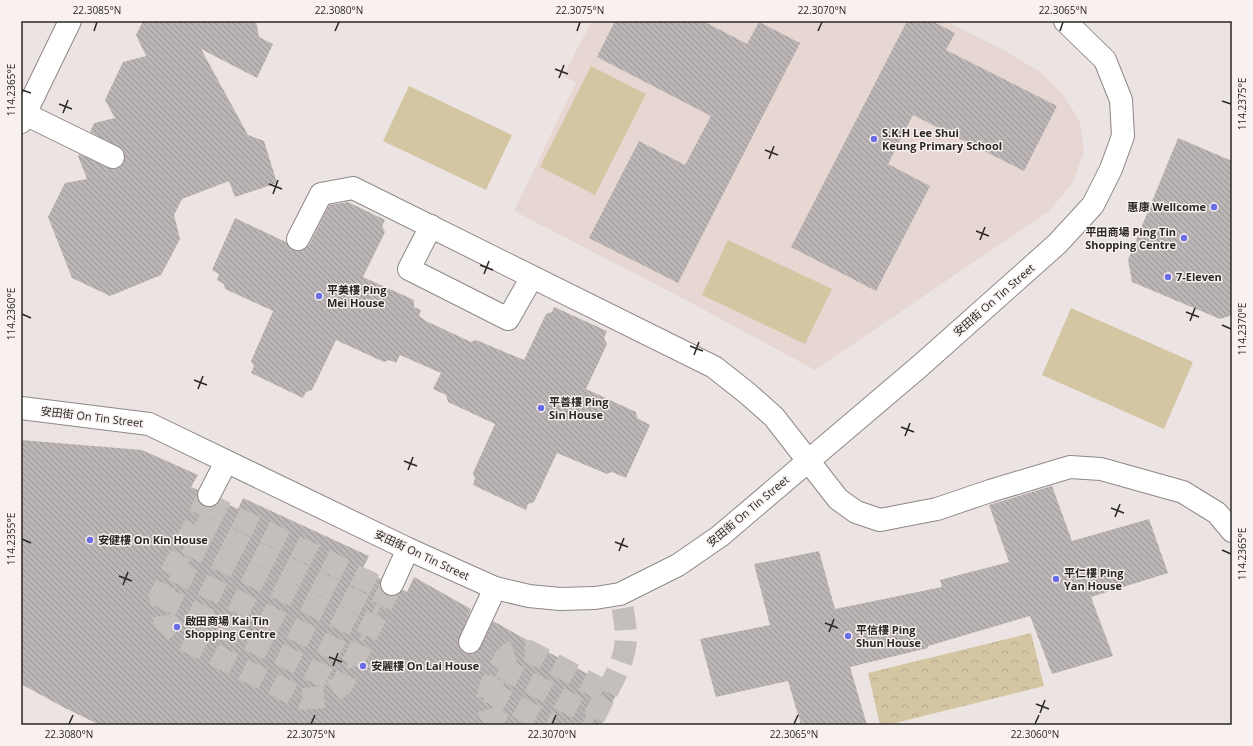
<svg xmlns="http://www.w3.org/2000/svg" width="1253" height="746" font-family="'Open Sans','Noto Sans TC',sans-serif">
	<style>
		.built { fill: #e6d7d2 }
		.green { fill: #d4c6a3 }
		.park { fill: url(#park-crowns) }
		.building { fill: url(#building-back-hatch) }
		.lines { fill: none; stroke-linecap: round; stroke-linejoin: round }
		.minor-tunnel { stroke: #c4bebc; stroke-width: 22; stroke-dasharray: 22 11; stroke-linecap: butt }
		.minor-casing { stroke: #8e8886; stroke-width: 24 }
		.minor { stroke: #fff; stroke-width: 22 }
		.ticks { fill: none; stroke: #2a2726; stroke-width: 1.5 }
		.poi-dot { fill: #6b6de6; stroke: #f8f1ef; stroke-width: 1.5 }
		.labels { text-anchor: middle; stroke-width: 3; stroke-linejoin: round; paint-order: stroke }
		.poi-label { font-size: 11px; font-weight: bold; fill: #2a2726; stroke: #f8f1ef; text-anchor: start }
		.street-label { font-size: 11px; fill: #2a2726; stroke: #f8f1ef }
		.neatline { fill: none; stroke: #2a2726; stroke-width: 1.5 }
		.ticks-label { font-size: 10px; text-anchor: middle; fill: #2a2726 }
	</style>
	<defs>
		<pattern id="park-crowns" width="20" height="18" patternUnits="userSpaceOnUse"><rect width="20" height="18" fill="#d4c6a3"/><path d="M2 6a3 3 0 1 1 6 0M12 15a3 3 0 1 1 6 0" fill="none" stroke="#b6aa8c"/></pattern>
		<pattern id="building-back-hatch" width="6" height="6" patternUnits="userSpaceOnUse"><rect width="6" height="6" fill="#bcb5b5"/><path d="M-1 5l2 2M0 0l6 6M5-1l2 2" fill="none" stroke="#999393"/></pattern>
	</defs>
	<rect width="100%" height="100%" fill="#ebe4e2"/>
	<polygon class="built" points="592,21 945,21 1005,51 1039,71 1064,96 1080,122 1084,152 1072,184 1049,211 815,370 686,300 514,211 576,83 563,76"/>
	<g class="green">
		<polygon points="591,66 646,94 595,195 540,167"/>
		<polygon points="409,86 512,135 486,190 383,141"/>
		<polygon points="728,240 832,289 805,344 702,295"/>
		<polygon points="1071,308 1193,362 1164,429 1042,375"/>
	</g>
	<polygon class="park" points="1031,633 1044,686 887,725 880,725 868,673"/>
	<g class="building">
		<polygon points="143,21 256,21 259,37 273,44 257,78 201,49 248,135 264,141 277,183 235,197 229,181 182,199 174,215 180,239 161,275 110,296 72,278 48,217 65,183 87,179 78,156 79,154 113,169 120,167 124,162 125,156 123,150 90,132 94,123 115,118 105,100 123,62 146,56 136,35"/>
		<polygon points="615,21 703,21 747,44 759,22 800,43 678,283 589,238 639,141 685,165 711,116 597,57"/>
		<polygon points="907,21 932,21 955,33 946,50 1057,106 1024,171 913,115 888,164 930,186 876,291 791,247"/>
		<polygon points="1178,138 1232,161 1232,315 1220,319 1132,282 1128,260"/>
		<polygon points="348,202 385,220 382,226 385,232 363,277 414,300 414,307 421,310 419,316 426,321 471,342 476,340 524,360 546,314 552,312 554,307 607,331 604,338 607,344 586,389 636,412 637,418 650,425 626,478 612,472 607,474 557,453 534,502 528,504 526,510 473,485 475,478 473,473 495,424 448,402 446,395 433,389 441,373 400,355 396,363 389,360 384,362 336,340 312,390 306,392 303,398 251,373 254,366 251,361 273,311 225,289 224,284 217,280 219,274 212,270 235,218 286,242 292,250 299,251 305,249 309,245 329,205"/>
		<polygon points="21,440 142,450 198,475 191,487 198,490 197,496 198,501 204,506 210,507 215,506 220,501 238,509 243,498 369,556 362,570 381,579 380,586 382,591 386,595 394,596 403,590 407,592 414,577 471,609 458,643 460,649 464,653 472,654 477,652 493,621 618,691 601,725 100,725 65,708 21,684"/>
		<polygon points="1052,486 1072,541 1149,519 1168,573 1091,597 1113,656 1052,674 1030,616 928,646 928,648 850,667 867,725 801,725 788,681 716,697 700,639 770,625 754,564 819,551 835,609 942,587 940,580 1009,562 989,505"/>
	</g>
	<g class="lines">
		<g class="minor-tunnel">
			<polyline points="209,495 160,596 164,620 184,640 303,699 325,697 342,685 392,584"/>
			<polyline points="206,503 388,591"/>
			<polyline points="196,523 378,612"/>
			<polyline points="186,543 368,632"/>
			<polyline points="173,570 355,659"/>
			<polyline points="160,596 342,685"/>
			<polyline points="500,667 595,717"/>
			<polyline points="488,691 552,725"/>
			<path d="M607 692C630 648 629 642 620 594"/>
			<path d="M503 725C478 711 488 690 498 671 501 666 504 658 508 655 514 649 522 651 529 651L607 692 590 725"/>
		</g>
		<g class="minor-casing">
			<g id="minor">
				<polyline points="25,114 113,157"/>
				<polyline points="21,122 70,21"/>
				<polyline points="431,226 409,269 508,319 532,277"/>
				<polyline points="298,239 321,194 353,188 714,367 747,393 774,417 838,499 856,512 880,520 937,509 990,491 1070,467 1101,469 1183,492 1217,513 1232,531"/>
				<polyline points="21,408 149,424 408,549 495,588 529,596 560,599 595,598 620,594 678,565 720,536 920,366 1057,244 1093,205 1111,169 1123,136 1121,100 1105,60 1065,21"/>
				<polyline points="209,495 226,462"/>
				<polyline points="392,584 408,549"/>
				<polyline points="470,642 495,588"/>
			</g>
		</g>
		<use href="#minor" class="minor"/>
	</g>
	<path class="ticks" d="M94 31 97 22M335 31 339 22M577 31 580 22M818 31 822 22M1060 31 1063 22M555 69 568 74M559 78 564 65M22 90 31 93M1222 101 1231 104M59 104 72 109M63 113 68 100M765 150 778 155M769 159 774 146M269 184 282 189M273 194 278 180M976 231 989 236M980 240 985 227M480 265 493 270M484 274 489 261M1186 312 1199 317M22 314 31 318M1190 321 1195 308M1222 325 1231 329M690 346 703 351M694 355 699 342M194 380 207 385M198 389 203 376M901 427 914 432M905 436 910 423M404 461 417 466M408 470 413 457M1111 508 1124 513M1115 517 1120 504M22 539 31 543M615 542 628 547M1222 550 1231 554M619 551 624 538M119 576 132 581M123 585 128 572M825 623 838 628M829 632 834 619M329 657 342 662M333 666 338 653M1036 704 1049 709M1040 713 1045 700M69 724 73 715M311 724 315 715M552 724 556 715M794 724 798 715M1035 724 1039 715"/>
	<g class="poi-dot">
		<circle cx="874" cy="139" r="4"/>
		<circle cx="1214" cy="207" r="4"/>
		<circle cx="1184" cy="238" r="4"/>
		<circle cx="1168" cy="277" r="4"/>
		<circle cx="319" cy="296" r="4"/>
		<circle cx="541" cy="408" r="4"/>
		<circle cx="90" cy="540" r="4"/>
		<circle cx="1056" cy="579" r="4"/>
		<circle cx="177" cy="627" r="4"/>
		<circle cx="848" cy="636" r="4"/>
		<circle cx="363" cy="666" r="4"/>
	</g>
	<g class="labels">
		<g class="poi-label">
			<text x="882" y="137">S.K.H Lee Shui<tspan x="882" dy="13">Keung Primary School</tspan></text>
			<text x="1206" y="211" text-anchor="end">惠康 Wellcome</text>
			<text x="1176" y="236" text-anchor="end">平田商場 Ping Tin<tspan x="1176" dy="13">Shopping Centre</tspan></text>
			<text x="1176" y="281">7-Eleven</text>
			<text x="327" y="294">平美樓 Ping<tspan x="327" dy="13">Mei House</tspan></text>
			<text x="549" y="406">平善樓 Ping<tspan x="549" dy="13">Sin House</tspan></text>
			<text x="98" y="544">安健樓 On Kin House</text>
			<text x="1064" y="577">平仁樓 Ping<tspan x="1064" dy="13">Yan House</tspan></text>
			<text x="185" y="625">啟田商場 Kai Tin<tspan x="185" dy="13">Shopping Centre</tspan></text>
			<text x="856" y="634">平信樓 Ping<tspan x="856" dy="13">Shun House</tspan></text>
			<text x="371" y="670">安麗樓 On Lai House</text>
		</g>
		<g class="street-label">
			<text transform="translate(994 300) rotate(-41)" y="4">安田街 On Tin Street</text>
			<text transform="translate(92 417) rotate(7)" y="4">安田街 On Tin Street</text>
			<text transform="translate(748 511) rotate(-40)" y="4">安田街 On Tin Street</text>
			<text transform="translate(422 555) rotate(25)" y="4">安田街 On Tin Street</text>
		</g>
	</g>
	<rect width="1253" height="746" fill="none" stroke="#f8f1ef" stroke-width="44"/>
	<rect x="22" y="22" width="1209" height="702" class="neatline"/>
	<g class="ticks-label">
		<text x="97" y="14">22.3085°N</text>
		<text x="339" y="14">22.3080°N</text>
		<text x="580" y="14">22.3075°N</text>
		<text x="822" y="14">22.3070°N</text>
		<text x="1063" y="14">22.3065°N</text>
		<text transform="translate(11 90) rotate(-90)" y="4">114.2365°E</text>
		<text transform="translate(1242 104) rotate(-90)" y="4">114.2375°E</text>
		<text transform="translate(11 314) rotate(-90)" y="4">114.2360°E</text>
		<text transform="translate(1242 329) rotate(-90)" y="4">114.2370°E</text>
		<text transform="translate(11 539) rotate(-90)" y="4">114.2355°E</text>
		<text transform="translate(1242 554) rotate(-90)" y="4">114.2365°E</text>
		<text x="69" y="738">22.3080°N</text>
		<text x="311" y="738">22.3075°N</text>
		<text x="552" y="738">22.3070°N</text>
		<text x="794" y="738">22.3065°N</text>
		<text x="1035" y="738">22.3060°N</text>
	</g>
</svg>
